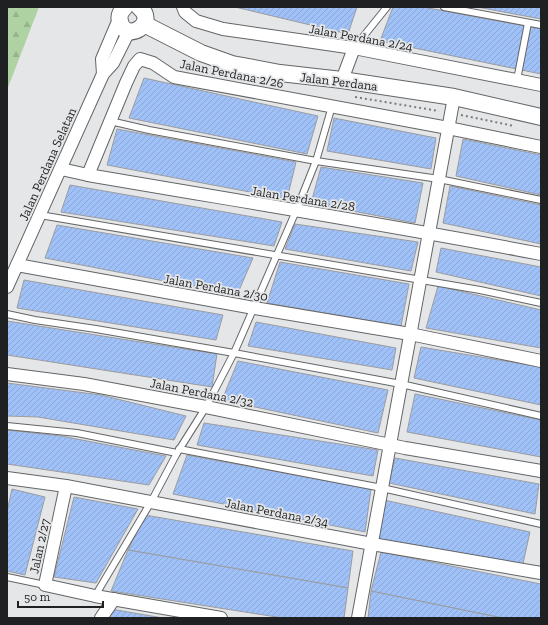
<svg xmlns="http://www.w3.org/2000/svg" width="548" height="625" font-family="'Zilla Slab',serif">
	<style>
		.forest { fill: url(#forest-firs) }
		.building { fill: url(#building-hatch); stroke: #9b9c9f }
		.lines { fill: none; stroke-linecap: round; stroke-linejoin: round }
		.lane-casing { stroke: #646567; stroke-width: 8 }
		.street-casing { stroke: #646567; stroke-width: 14 }
		.secondary-casing { stroke: #646567; stroke-width: 18 }
		.path { stroke: #7a7b7d; stroke-width: 2; stroke-dasharray: 2 3; stroke-linecap: butt }
		.lane { stroke: #fff; stroke-width: 6 }
		.street { stroke: #fff; stroke-width: 12 }
		.secondary { stroke: #fff; stroke-width: 16 }
		.labels { text-anchor: middle; stroke-width: 3.5; stroke-linejoin: round; paint-order: stroke }
		.street-label { font-size: 13px; fill: #1f2021; stroke: #e4e6e8 }
	</style>
	<defs>
		<pattern id="forest-firs" width="22" height="20" patternUnits="userSpaceOnUse"><rect width="22" height="20" fill="#afd2a2"/><path d="M5 1l3.5 6h-7zM16 11l3.5 6h-7z" fill="#96b48b"/></pattern>
		<pattern id="building-hatch" width="6" height="6" patternUnits="userSpaceOnUse"><rect width="6" height="6" fill="#a0c1f8"/><path d="M-1 1l2-2M0 6l6-6M5 7l2-2" fill="none" stroke="#89a6d4"/></pattern>
	</defs>
	<rect width="100%" height="100%" fill="#e4e6e8"/>
	<polygon class="forest" points="7,7 39,7 7,90"/>
	<g class="building">
		<polygon points="235,7 357,7 348,34"/>
		<polygon points="393,7 423,7 541,29 541,74 380,41"/>
		<polygon points="477,7 541,7 541,19"/>
		<polygon points="144,78 318,116 307,154 129,118"/>
		<polygon points="334,118 436,138 431,169 327,151"/>
		<polygon points="117,129 296,162 287,199 107,165"/>
		<polygon points="463,139 541,155 541,195 456,176"/>
		<polygon points="321,167 423,183 415,223 311,203"/>
		<polygon points="70,185 282,222 274,246 61,212"/>
		<polygon points="450,186 541,205 541,244 443,223"/>
		<polygon points="295,224 418,242 411,271 285,249"/>
		<polygon points="57,225 253,258 237,295 45,258"/>
		<polygon points="441,248 541,267 541,296 436,272"/>
		<polygon points="280,262 409,284 401,326 267,303"/>
		<polygon points="24,280 223,315 216,340 17,308"/>
		<polygon points="438,286 541,310 541,348 426,328"/>
		<polygon points="7,321 217,354 212,387 7,355"/>
		<polygon points="256,322 396,348 392,370 248,346"/>
		<polygon points="421,347 541,367 541,405 414,378"/>
		<polygon points="238,361 388,390 378,433 222,400"/>
		<polygon points="7,383 101,395 186,416 174,440 38,417 7,416"/>
		<polygon points="415,394 541,420 541,457 407,432"/>
		<polygon points="204,423 378,450 373,476 197,445"/>
		<polygon points="7,430 61,436 166,456 149,485 7,464"/>
		<polygon points="187,455 371,489 365,532 173,494"/>
		<polygon points="395,458 539,484 535,514 389,483"/>
		<polygon points="12,489 45,497 25,575 7,571 7,511"/>
		<polygon points="74,497 138,509 96,583 54,577"/>
		<polygon points="384,500 530,532 522,568 378,539"/>
		<polygon points="145,515 353,551 348,588 128,550"/>
		<polygon points="128,550 348,588 344,618 283,618 111,591"/>
		<polygon points="381,552 541,584 541,618 502,618 371,591"/>
		<polygon points="371,591 502,618 368,618"/>
		<polygon points="111,609 163,618 108,618"/>
	</g>
	<g class="lines">
		<g class="lane-casing">
			<g id="lane">
				<polyline points="444,7 541,25"/>
				<polyline points="354,48 387,7"/>
				<polyline points="517,80 528,23"/>
				<polyline points="110,121 149,130 316,161 439,179 541,200"/>
				<polyline points="40,215 480,290 541,303"/>
				<polyline points="7,314 35,320 96,329 234,353 401,384 541,416"/>
				<polyline points="7,426 77,433 177,453"/>
				<polyline points="179,449 382,488 541,524"/>
				<polyline points="7,577 45,585"/>
				<polyline points="95,596 151,502 177,453 206,407 234,353 296,211 316,161 332,106"/>
			</g>
		</g>
		<g class="street-casing">
			<g id="street">
				<polyline points="183,7 185,12 196,21 223,29 354,48 541,85"/>
				<polyline points="103,74 102,59 119,19"/>
				<polyline points="342,80 354,48"/>
				<path d="M61 169 88 175C239 201 390 225 541 254"/>
				<polyline points="88,175 126,83 134,66 140,59 153,63 174,77 448,128 541,147"/>
				<polyline points="17,265 254,308 410,334 541,361"/>
				<polyline points="7,287 103,74 113,63 129,31"/>
				<polyline points="7,374 84,384 206,407 405,448 541,471"/>
				<polyline points="7,478 66,486 372,544 541,573"/>
				<polyline points="66,486 45,585 95,596 221,618"/>
				<polyline points="101,618 114,599"/>
				<polyline points="358,618 454,97"/>
			</g>
		</g>
		<g class="secondary-casing">
			<g id="secondary">
				<path d="M125 7C121 11 118 15 120 21 124 44 160 24 139 7"/>
				<polyline points="144,24 201,53 232,64 280,73 342,80 454,97 541,117"/>
			</g>
		</g>
		<g class="path">
			<polyline points="355,97 439,111"/>
			<polyline points="461,115 514,126"/>
		</g>
		<use href="#lane" class="lane"/>
		<use href="#street" class="street"/>
		<use href="#secondary" class="secondary"/>
	</g>
	<g class="labels">
		<g class="street-label">
			<text transform="translate(361 37) rotate(10)" y="5">Jalan Perdana 2/24</text>
			<text transform="translate(232 73) rotate(11)" y="5">Jalan Perdana 2/26</text>
			<text transform="translate(339 81) rotate(7)" y="5">Jalan Perdana</text>
			<text transform="translate(47 164) rotate(-66)" y="5">Jalan Perdana Selatan</text>
			<text transform="translate(303 198) rotate(9)" y="5">Jalan Perdana 2/28</text>
			<text transform="translate(216 287) rotate(10)" y="5">Jalan Perdana 2/30</text>
			<text transform="translate(202 392) rotate(11)" y="5">Jalan Perdana 2/32</text>
			<text transform="translate(277 512) rotate(11)" y="5">Jalan Perdana 2/34</text>
			<text transform="translate(39 546) rotate(-78)" y="5">Jalan 2/27</text>
		</g>
	</g>
	<rect width="548" height="625" fill="none" stroke="#1f2021" stroke-width="16"/>
	<path d="M18 601v6h85v-6" fill="none" stroke="#1f2021" stroke-width="2"/>
	<text x="24" y="601" font-size="12" fill="#1f2021" stroke="#e4e6e8" stroke-width="3" paint-order="stroke">50 m</text>
</svg>
